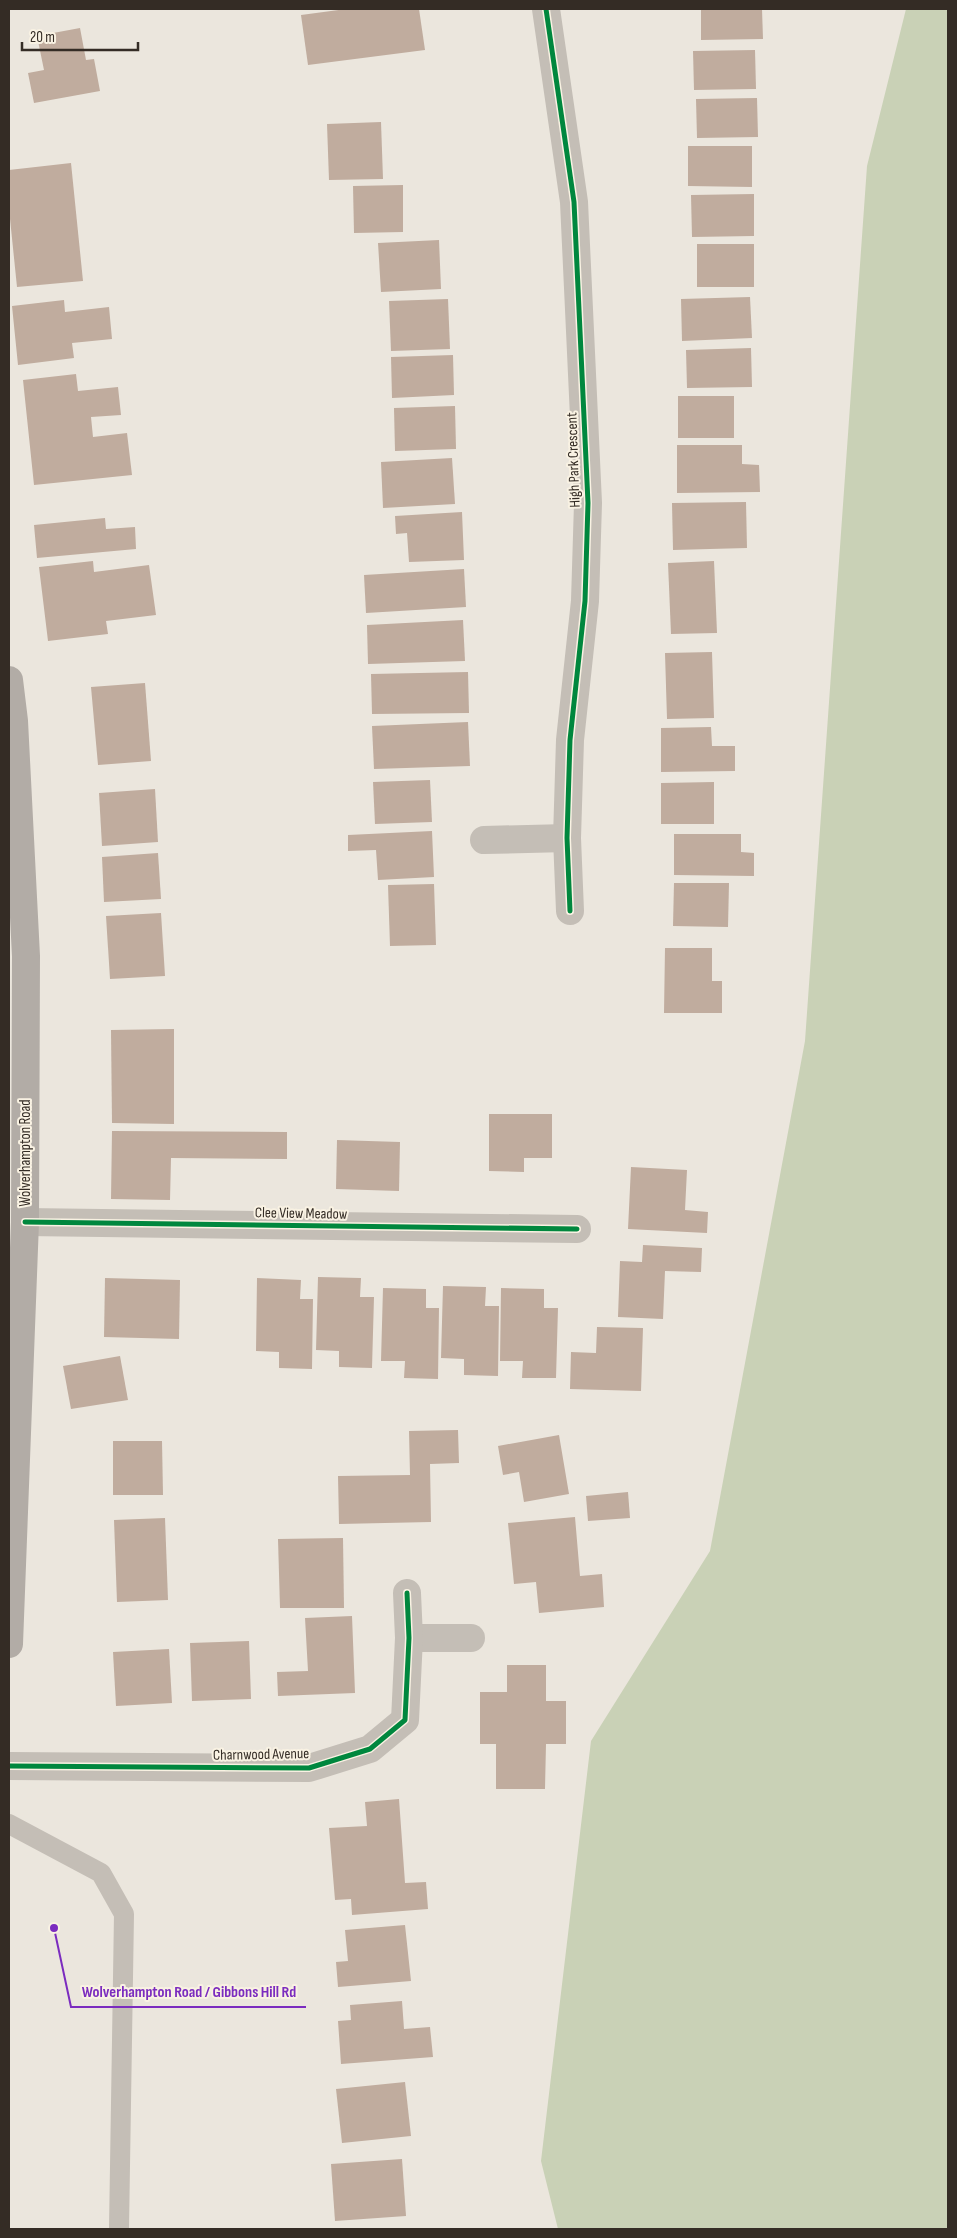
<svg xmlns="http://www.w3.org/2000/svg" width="957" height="2238" font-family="'Sofia Sans Condensed',sans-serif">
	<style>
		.green { fill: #c9d1b6 }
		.building { fill: #c0ac9e }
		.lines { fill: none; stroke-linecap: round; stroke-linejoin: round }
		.lane { stroke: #c4beb6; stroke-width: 20 }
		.street { stroke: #c4beb6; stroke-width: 28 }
		.primary { stroke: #b2aca6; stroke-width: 28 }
		.cycleway-casing { stroke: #f9f2e3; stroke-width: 8 }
		.cycleway { stroke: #00873e; stroke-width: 5 }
		.labels { text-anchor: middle; stroke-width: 4; stroke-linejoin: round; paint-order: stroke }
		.street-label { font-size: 15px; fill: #342c25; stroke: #f9f2e3 }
		.leader { fill: none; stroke: #7b2cbf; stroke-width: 2 }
		.callout-dot { fill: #7b2cbf; stroke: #f9f2e3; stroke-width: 2 }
		.callout-label { font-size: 16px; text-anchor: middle; font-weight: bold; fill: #7b2cbf; stroke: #f9f2e3; stroke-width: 4; stroke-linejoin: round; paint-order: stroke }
	</style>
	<rect width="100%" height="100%" fill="#ebe6dd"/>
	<polygon class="green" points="906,9 948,9 948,2229 558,2229 541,2161 591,1741 710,1551 805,1041 867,166"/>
	<g class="building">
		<polygon points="346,9 419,9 425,50 308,65 301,15"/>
		<polygon points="701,9 762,9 763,39 701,40"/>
		<polygon points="80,28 86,60 94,59 100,91 34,103 28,73 44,70 37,36"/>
		<polygon points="755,50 756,89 694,90 693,51"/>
		<polygon points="757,98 758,137 697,138 696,99"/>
		<polygon points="381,122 383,179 329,180 327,124"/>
		<polygon points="688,146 752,146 752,187 688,186"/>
		<polygon points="71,163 83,281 17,287 9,209 9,170"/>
		<polygon points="403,185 403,232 354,233 353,186"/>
		<polygon points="754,194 754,236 692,237 691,195"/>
		<polygon points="439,240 441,289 381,292 378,243"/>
		<rect x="697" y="244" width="57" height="43"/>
		<polygon points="750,297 752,338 682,341 681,299"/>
		<polygon points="448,299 450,349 391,351 389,301"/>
		<polygon points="64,300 65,312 109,307 112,339 72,343 74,358 18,365 12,306"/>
		<polygon points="751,348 752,387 687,388 686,350"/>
		<polygon points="453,355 454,395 392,398 391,357"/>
		<polygon points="76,374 78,391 118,387 121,415 91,417 93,437 127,433 132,475 34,485 23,380"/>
		<rect x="678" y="396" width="56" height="42"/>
		<polygon points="455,406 456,449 395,451 394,408"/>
		<polygon points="677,445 742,445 742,464 759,465 760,492 677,493"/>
		<polygon points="452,458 455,504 383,508 381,462"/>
		<polygon points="746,502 747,548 673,550 672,503"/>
		<polygon points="462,512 464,560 409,562 407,533 396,534 395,516"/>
		<polygon points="105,518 106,529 135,527 136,549 37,558 34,525"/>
		<polygon points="93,561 94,572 149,565 156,615 106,621 108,634 48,641 39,567"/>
		<polygon points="714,561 717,633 671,634 668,563"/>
		<polygon points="464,569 466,607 366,613 364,575"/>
		<polygon points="463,620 465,661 368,664 367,625"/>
		<polygon points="712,652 714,718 667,719 665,653"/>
		<polygon points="468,672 469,713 372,714 371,674"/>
		<polygon points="145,683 151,761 98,765 91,687"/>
		<polygon points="468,722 470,766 374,769 372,726"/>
		<polygon points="711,727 712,746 735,746 735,771 661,772 661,728"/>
		<polygon points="430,780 432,822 375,824 373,782"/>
		<polygon points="714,782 714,824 661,824 661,783"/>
		<polygon points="155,789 158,842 102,846 99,793"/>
		<polygon points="432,831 434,877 378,880 376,850 348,851 348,835"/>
		<polygon points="674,834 741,834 741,852 754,853 754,876 674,875"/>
		<polygon points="158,853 161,899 104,902 102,857"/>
		<polygon points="674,883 729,883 728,927 673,926"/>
		<polygon points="434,884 436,945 390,946 388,885"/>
		<polygon points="161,913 165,976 110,979 106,916"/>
		<polygon points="665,948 712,948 712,981 722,981 722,1013 664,1013"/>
		<polygon points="174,1029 174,1124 112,1123 111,1030"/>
		<polygon points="489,1114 552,1114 552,1158 524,1158 524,1172 489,1171"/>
		<polygon points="112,1131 287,1132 287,1159 171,1158 170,1200 111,1199"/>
		<polygon points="337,1140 400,1142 399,1191 336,1189"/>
		<polygon points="631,1167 687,1170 685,1210 708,1212 707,1233 628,1229"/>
		<polygon points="643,1245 702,1248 701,1272 665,1271 663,1319 618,1317 620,1261 642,1262"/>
		<polygon points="318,1277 361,1278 360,1297 374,1297 372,1368 339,1367 339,1351 316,1350"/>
		<polygon points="105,1278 180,1280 179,1339 104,1337"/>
		<polygon points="257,1278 301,1280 300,1299 313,1299 312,1369 279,1368 279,1352 256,1351"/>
		<polygon points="443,1286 486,1287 485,1306 499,1306 498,1376 464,1375 464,1359 441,1358"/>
		<polygon points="383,1288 426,1289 426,1308 439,1308 438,1379 404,1378 405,1361 381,1361"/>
		<polygon points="501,1288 544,1289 544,1308 558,1308 556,1378 522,1378 523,1361 500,1361"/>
		<polygon points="597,1327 643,1328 641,1391 570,1389 571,1352 596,1353"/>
		<polygon points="120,1356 128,1400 71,1409 63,1366"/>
		<polygon points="458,1430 459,1463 430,1464 431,1522 339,1524 338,1476 410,1475 409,1431"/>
		<polygon points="559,1435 569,1494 524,1502 519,1472 503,1475 498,1446"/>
		<polygon points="113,1441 162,1441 163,1495 113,1495"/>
		<polygon points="628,1492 630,1518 588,1521 586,1496"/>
		<polygon points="575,1517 580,1576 602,1574 604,1607 539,1613 536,1582 514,1584 508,1523"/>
		<polygon points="165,1518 168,1600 117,1602 114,1520"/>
		<polygon points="343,1538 344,1608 280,1608 278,1539"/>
		<polygon points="352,1616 355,1693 278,1696 277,1672 308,1671 305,1618"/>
		<polygon points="249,1641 251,1699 192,1701 190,1643"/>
		<polygon points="169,1649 172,1703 116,1706 113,1652"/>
		<polygon points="507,1665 546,1665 546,1701 566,1701 566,1744 546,1744 545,1789 496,1789 496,1744 480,1744 480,1692 507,1692"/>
		<polygon points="399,1799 405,1883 426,1882 428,1909 352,1915 351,1899 335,1900 329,1828 367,1826 365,1802"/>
		<polygon points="405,1925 411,1981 338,1987 336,1962 348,1961 345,1930"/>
		<polygon points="402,2001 404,2029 430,2027 433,2057 341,2064 338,2021 351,2020 350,2005"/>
		<polygon points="405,2082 411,2136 342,2143 336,2089"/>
		<polygon points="402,2159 406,2216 335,2221 331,2164"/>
	</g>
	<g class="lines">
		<polyline class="lane" points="9,1824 101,1873 124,1914 119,2229"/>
		<g class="street">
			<polyline points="546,9 574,202 588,503 585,601 570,740 567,838 570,911"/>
			<polyline points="484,840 567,838"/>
			<polyline points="25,1222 577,1229"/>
			<polyline points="409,1638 471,1638"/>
			<polyline points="9,1766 309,1768 370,1749 405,1720 409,1638 407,1593"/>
		</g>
		<polyline class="primary" points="9,680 14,721 26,956 25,1222 9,1644"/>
		<g class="cycleway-casing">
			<g id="cycleway">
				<polyline points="546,9 574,202 588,503 585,601 570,740 567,838 570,911"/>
				<polyline points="25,1222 577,1229"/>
				<polyline points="9,1766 309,1768 370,1749 405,1720 409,1638 407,1593"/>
			</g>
		</g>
		<use href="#cycleway" class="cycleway"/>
	</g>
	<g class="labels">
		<g class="street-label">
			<text transform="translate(573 460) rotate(-92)" y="5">High Park Crescent</text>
			<text transform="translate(25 1153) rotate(-90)" y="5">Wolverhampton Road</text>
			<text transform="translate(301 1213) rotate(1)" y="5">Clee View Meadow</text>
			<text transform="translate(261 1754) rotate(-1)" y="5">Charnwood Avenue</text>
		</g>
	</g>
	<path class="leader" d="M54 1928L71 2007H306"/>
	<circle class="callout-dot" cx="54" cy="1928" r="5"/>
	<g class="callout-label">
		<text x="189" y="1997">Wolverhampton Road / Gibbons Hill Rd</text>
	</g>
	<rect width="957" height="2238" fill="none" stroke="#342c25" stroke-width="20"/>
	<path d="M22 42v8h116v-8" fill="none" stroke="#342c25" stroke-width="2.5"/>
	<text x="30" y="42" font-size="15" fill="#342c25" stroke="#f9f2e3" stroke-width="4" paint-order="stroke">20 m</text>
</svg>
